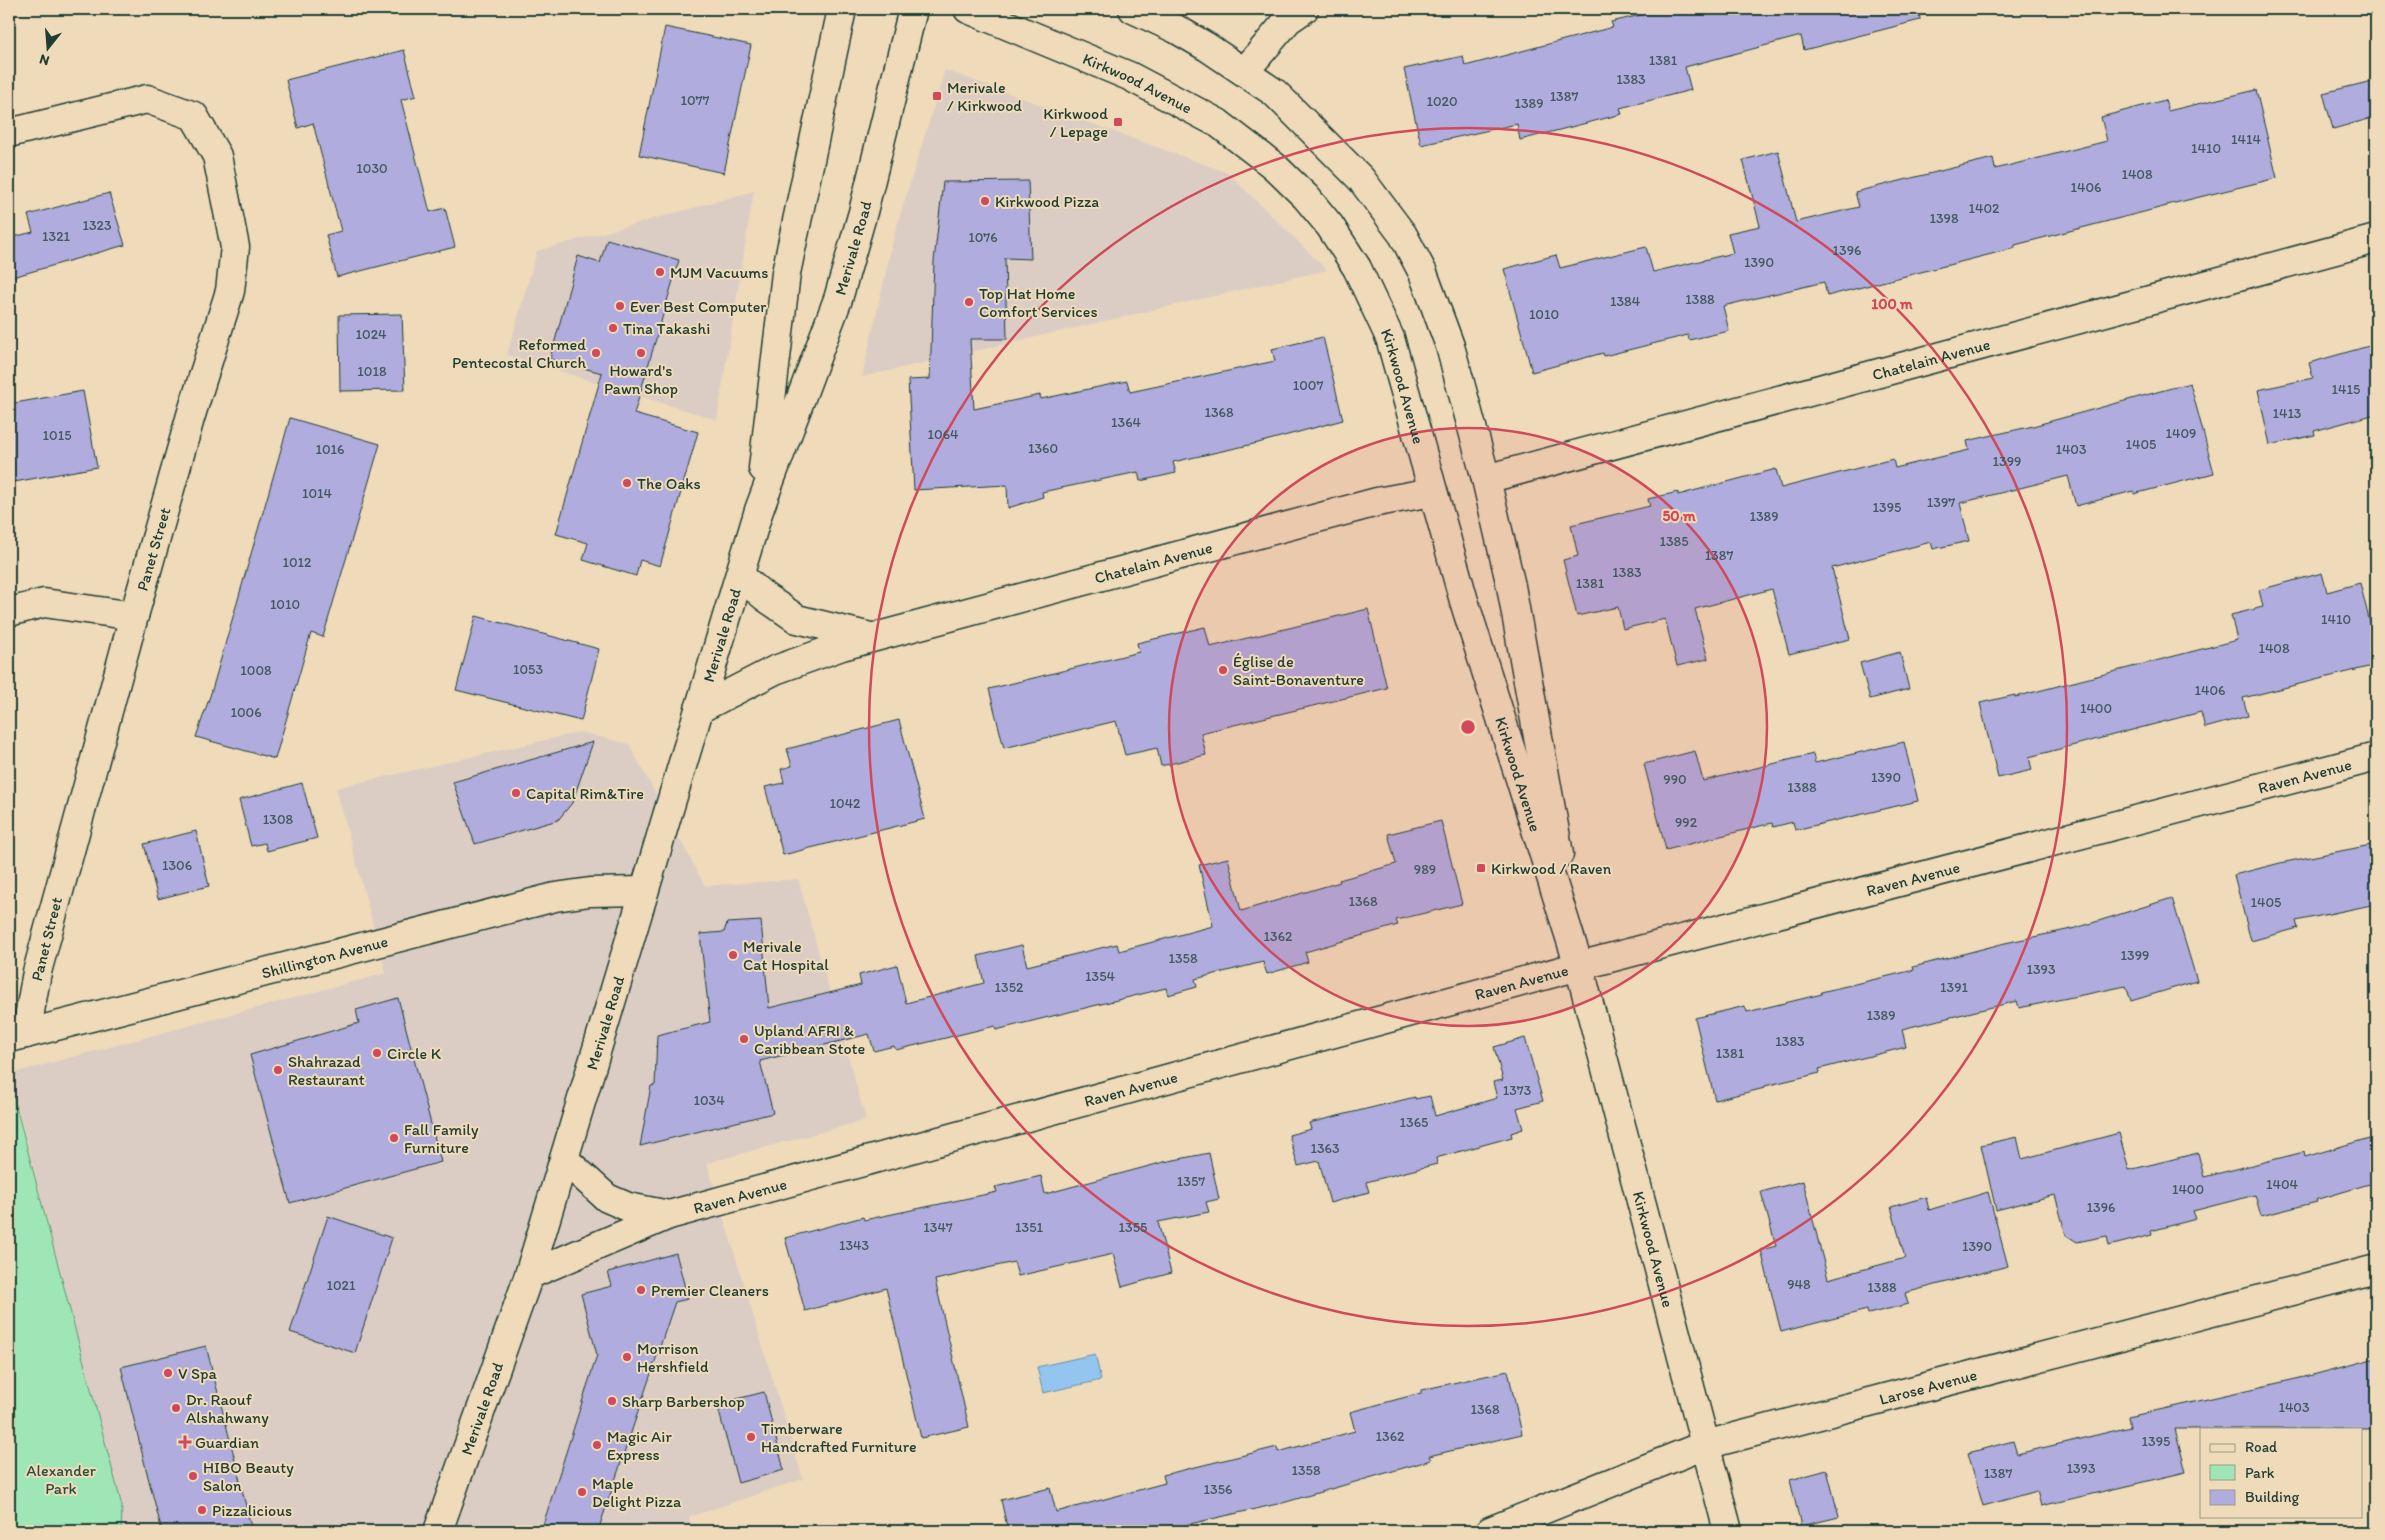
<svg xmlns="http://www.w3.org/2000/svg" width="2385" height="1540" font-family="Itim,sans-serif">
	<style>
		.built { fill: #dccdc4 }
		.green { fill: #9ee6b5; stroke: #5e9274 }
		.water { fill: #93c5f0; stroke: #658fa5 }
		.building { fill: #b0acdd; stroke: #1f3d34 }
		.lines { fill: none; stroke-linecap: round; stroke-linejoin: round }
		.minor-casing { stroke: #1f3d34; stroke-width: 31 }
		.major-casing { stroke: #1f3d34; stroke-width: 31 }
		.minor { stroke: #efdbb9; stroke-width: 28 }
		.major { stroke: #efdbb9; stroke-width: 28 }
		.ring { fill: none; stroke: #d1495b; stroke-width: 2.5 }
		.poi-dot { fill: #d1495b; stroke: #efdbb9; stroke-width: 2 }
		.labels { text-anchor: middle; stroke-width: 4; stroke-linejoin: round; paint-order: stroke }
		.number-label { font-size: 14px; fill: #43595e }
		.street-label { font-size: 16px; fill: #1f3d34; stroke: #efdbb9 }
		.poi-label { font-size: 16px; fill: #1f3d34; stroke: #efdbb9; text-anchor: start }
		.park-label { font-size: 16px; fill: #2c4e41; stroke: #efdbb9 }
		.centre { fill: #d1495b; stroke: #efdbb9; stroke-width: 2.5 }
		.ring-label { font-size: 15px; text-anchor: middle; font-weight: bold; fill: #d1495b; stroke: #efdbb9; stroke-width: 4; stroke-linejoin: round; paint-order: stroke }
	</style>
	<rect width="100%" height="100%" fill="#efdbb9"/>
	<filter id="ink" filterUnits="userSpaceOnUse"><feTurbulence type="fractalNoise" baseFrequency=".02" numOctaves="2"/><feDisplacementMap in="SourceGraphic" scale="10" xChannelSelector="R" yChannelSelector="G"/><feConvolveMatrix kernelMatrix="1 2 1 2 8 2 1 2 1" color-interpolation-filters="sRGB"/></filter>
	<g filter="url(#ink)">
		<g class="built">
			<polygon points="945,70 1228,173 1327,270 862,377 895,232"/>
			<polygon points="754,191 717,420 507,355 537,251"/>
			<polygon points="580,732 629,744 705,886 798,879 866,1120 707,1163 803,1479 689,1517 693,1531 121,1531 122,1506 9,1074 386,973 336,788"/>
		</g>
		<polygon class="green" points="13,1095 122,1506 121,1531 9,1531 9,1096"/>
		<polygon class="water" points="1095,1354 1101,1380 1043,1393 1037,1367"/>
		<g class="building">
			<polygon points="1666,9 1919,9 1920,20 1804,50 1801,36 1685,67 1691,90 1620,108 1622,114 1520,140 1517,124 1421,145 1404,69 1463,56 1465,66 1613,27 1611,22"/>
			<polygon points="665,27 751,45 724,173 639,155"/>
			<polygon points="404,50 416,96 401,100 430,212 445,208 455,247 337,277 326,235 341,231 313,123 298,128 286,80"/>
			<polygon points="2376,80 2376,117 2333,129 2323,93"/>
			<polygon points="2256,90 2277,178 2167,205 2167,206 2015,245 2015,248 1827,296 1824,282 1723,306 1729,331 1689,340 1688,335 1604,356 1603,353 1532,372 1504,269 1556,255 1560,268 1646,247 1653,272 1733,253 1728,233 1760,226 1743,160 1778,151 1796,222 1859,207 1855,192 1993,158 1995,169 2107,141 2101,117 2165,100 2168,111"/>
			<polygon points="1028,181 1031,259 1005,258 1007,339 970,339 974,409 1040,395 1041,399 1127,381 1130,392 1275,361 1272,349 1323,337 1343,420 1258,443 1173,462 1176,473 1140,481 1138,472 1042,492 1043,497 1008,508 1007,485 914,490 908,380 930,379 934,261 943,182"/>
			<polygon points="109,193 125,245 9,278 9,238 33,232 28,215"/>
			<polygon points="607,239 679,260 634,414 698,432 660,566 640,560 636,576 583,560 588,543 556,534 602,373 550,359 578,256 600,263"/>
			<polygon points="402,314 405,390 340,391 339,315"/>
			<polygon points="2376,344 2376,414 2314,431 2315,435 2270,445 2258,390 2313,378 2309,363"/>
			<polygon points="2190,383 2214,473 2134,494 2133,491 2076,506 2068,476 1960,503 1969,541 1933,549 1931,542 1832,568 1850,639 1789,654 1772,589 1695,609 1708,659 1677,666 1665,619 1623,629 1618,607 1577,616 1563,560 1578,556 1571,525 1650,506 1648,499 1678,492 1678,495 1776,469 1781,488 1893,459 1895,468 1969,450 1967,441 2033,426"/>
			<polygon points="83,391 97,467 9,483 9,404"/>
			<polygon points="290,418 380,444 323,637 311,633 275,759 196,737 212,690"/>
			<polygon points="2322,573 2327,592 2360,583 2376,647 2376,665 2243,698 2248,716 2205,728 2201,712 2029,757 2032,770 1998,778 1980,703 2015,695 2015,697 2237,640 2231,615 2263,607 2259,590"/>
			<polygon points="1368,609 1387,688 1201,733 1206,755 1161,766 1157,748 1125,755 1116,721 1004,748 989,689 1139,652 1137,643 1205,627 1210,647"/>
			<polygon points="476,616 599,649 581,721 456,690"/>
			<polygon points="1900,652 1909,689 1870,699 1860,663"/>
			<polygon points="899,720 925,819 783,855 765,787 784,783 781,769 792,766 787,749"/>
			<polygon points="593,742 572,803 558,820 475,844 453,782"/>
			<polygon points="1904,742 1918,801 1795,830 1793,822 1773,827 1772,823 1666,850 1644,764 1695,751 1703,781 1813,754 1815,763"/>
			<polygon points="302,783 317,838 267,851 265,843 251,846 239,800"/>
			<polygon points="1441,821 1462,904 1396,920 1398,925 1305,952 1308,962 1267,974 1263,962 1195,979 1197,987 1168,995 1166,988 996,1030 995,1026 896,1050 894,1046 874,1051 869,1034 760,1061 773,1113 640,1146 651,1086 655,1085 657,1035 710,1022 700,934 724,932 727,923 761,921 769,1008 861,985 859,975 897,965 906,1003 984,983 978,956 1022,945 1027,966 1117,944 1119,951 1213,926 1199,865 1228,858 1241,911 1340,882 1339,880 1396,864 1388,834"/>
			<polygon points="196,831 209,886 158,899 144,844"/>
			<polygon points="2376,844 2376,904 2296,921 2298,928 2251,941 2234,875 2280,863"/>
			<polygon points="2172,898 2197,981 2131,1001 2126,986 2019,1008 2017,1001 1902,1029 1906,1047 1819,1069 1820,1073 1765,1086 1765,1088 1715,1100 1695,1018 1745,1006 1747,1012 1822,994 1821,992 1914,970 1913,967 2005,943 2076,928"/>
			<polygon points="398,998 441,1162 290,1203 250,1055 359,1023 356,1010"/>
			<polygon points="1525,1038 1543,1101 1517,1108 1523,1129 1511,1133 1512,1137 1436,1158 1437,1164 1366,1182 1369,1192 1330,1203 1319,1161 1298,1166 1289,1135 1311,1129 1309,1123 1415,1097 1415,1099 1430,1096 1435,1116 1497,1098 1493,1082 1503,1080 1494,1047"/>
			<polygon points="2119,1133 2129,1170 2198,1153 2204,1177 2304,1152 2305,1157 2376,1136 2376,1182 2316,1200 2317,1202 2261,1216 2255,1195 2193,1211 2196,1219 2151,1231 2152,1235 2109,1246 2107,1236 2077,1242 2066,1235 2055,1195 1996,1210 1981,1145 2017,1137 2022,1159"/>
			<polygon points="1209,1153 1219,1199 1206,1202 1209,1212 1158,1222 1171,1273 1122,1287 1113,1254 1018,1276 1014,1262 935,1280 969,1427 921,1438 886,1288 805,1311 785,1238 863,1217 864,1220 997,1192 995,1187 1041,1176 1045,1194 1164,1162"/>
			<polygon points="1803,1181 1828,1279 1905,1258 1891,1207 1926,1197 1929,1210 1988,1192 2008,1266 1905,1293 1908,1304 1868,1314 1867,1310 1781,1332 1761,1250 1776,1246 1761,1192"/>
			<polygon points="328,1216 392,1238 355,1353 290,1332"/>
			<polygon points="676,1253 688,1299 675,1302 598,1531 541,1531 597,1355 581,1294 612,1286 608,1272"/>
			<polygon points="206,1346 232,1448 252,1531 162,1531 146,1469 121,1367"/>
			<polygon points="2376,1358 2376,1429 2175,1429 2186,1472 2041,1506 2037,1491 1983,1506 1968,1453 2013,1441 2017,1454 2130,1427 2128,1417 2309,1376"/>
			<polygon points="1508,1371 1522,1434 1429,1456 1431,1460 1286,1502 1159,1531 1008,1531 1001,1500 1050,1488 1056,1512 1165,1483 1163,1475 1277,1447 1278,1452 1355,1431 1350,1412 1421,1393 1421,1390"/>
			<polygon points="764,1392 784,1470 738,1483 717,1404"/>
			<polygon points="1827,1470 1839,1517 1801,1526 1790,1480"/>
		</g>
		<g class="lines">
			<g class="minor-casing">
				<g id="minor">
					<polyline points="1245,71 1288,20 1304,9"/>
					<polyline points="9,133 147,99 194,116 217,156 235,247 230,291 191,415 134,616 37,972 26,1034"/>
					<path id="s1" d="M1486 479 2376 239"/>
					<polyline points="740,576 765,597 797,619 871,637"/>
					<polyline points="9,612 44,603 134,616"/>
					<path id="s2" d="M699 709 775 670 842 646 1377 502 1432 492"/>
					<path id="s3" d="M10 1038 555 897 590 892 644 891"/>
					<polyline points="564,1159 607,1198 628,1207 669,1215"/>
					<path id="s4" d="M529 1275 669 1215 1579 966 2376 757"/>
					<path id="s5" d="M1490 1531 1705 1445 2376 1269"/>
				</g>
			</g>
			<g class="major-casing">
				<g id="major">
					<path id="s6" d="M968 9 1129 76 1218 123 1274 166 1306 197 1330 226 1357 268 1390 338 1464 601 1579 966 1728 1531"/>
					<polyline points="1133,9 1176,29 1207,47 1275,93 1361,179 1403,235 1423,273 1450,346 1486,479 1511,586 1559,854"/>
					<polyline points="763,468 786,273 842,9"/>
					<path id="s7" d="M438 1531 529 1275 759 510 838 299 863 212 913 9"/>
				</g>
			</g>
			<use href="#minor" class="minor"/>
			<use href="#major" class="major"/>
		</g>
	</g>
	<circle cx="1468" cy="727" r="299" fill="#d1495b" fill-opacity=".12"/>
	<g class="ring">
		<circle cx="1468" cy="727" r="299"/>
		<circle cx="1468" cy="727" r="599"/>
	</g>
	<g class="poi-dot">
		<rect x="932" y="91" width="10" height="10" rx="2.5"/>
		<rect x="1113" y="117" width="10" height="10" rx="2.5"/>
		<circle cx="985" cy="201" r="5"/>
		<circle cx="660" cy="272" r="5"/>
		<circle cx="969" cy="302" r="5"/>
		<circle cx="620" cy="306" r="5"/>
		<circle cx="613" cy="328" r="5"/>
		<circle cx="596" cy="353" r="5"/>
		<circle cx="641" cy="353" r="5"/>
		<circle cx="627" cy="483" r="5"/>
		<circle cx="1223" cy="670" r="5"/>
		<circle cx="516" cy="793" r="5"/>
		<rect x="1476" y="863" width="10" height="10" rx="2.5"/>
		<circle cx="733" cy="955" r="5"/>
		<circle cx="744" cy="1039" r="5"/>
		<circle cx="377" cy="1053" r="5"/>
		<circle cx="278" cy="1070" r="5"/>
		<circle cx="394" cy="1138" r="5"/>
		<circle cx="641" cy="1290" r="5"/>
		<circle cx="627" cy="1357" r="5"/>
		<circle cx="168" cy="1373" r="5"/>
		<circle cx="612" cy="1401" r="5"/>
		<circle cx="176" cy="1408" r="5"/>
		<circle cx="751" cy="1437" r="5"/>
		<path d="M182.5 1434.5h5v5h5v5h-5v5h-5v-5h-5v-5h5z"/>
		<circle cx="597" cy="1445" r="5"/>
		<circle cx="193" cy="1476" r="5"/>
		<circle cx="582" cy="1492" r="5"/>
		<circle cx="202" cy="1510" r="5"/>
	</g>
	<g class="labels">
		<g class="number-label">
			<text x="1663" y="65">1381</text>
			<text x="1631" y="84">1383</text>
			<text x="1564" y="101">1387</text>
			<text x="695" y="105">1077</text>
			<text x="1442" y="106">1020</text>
			<text x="1529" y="108">1389</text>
			<text x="2246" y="144">1414</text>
			<text x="2206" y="153">1410</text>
			<text x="372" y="173">1030</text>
			<text x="2137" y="179">1408</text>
			<text x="2086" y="192">1406</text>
			<text x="1984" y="213">1402</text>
			<text x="1944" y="223">1398</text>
			<text x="97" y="230">1323</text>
			<text x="56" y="241">1321</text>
			<text x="983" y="242">1076</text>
			<text x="1847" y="255">1396</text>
			<text x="1759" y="267">1390</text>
			<text x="1700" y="304">1388</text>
			<text x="1625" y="306">1384</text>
			<text x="1544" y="319">1010</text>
			<text x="371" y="339">1024</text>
			<text x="372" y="376">1018</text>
			<text x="1308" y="390">1007</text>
			<text x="2346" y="394">1415</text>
			<text x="1219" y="417">1368</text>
			<text x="2287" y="418">1413</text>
			<text x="1126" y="427">1364</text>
			<text x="2181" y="438">1409</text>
			<text x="943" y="439">1064</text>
			<text x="57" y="440">1015</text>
			<text x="2141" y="449">1405</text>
			<text x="1043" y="453">1360</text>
			<text x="330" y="454">1016</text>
			<text x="2071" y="454">1403</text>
			<text x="2007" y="466">1399</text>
			<text x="317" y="498">1014</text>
			<text x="1941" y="507">1397</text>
			<text x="1887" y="512">1395</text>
			<text x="1764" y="521">1389</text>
			<text x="1674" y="546">1385</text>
			<text x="1719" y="560">1387</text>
			<text x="297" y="567">1012</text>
			<text x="1627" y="577">1383</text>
			<text x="1590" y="588">1381</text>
			<text x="285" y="609">1010</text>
			<text x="2336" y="624">1410</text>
			<text x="2274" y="653">1408</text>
			<text x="528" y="674">1053</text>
			<text x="256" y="675">1008</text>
			<text x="2210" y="695">1406</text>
			<text x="2096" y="713">1400</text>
			<text x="246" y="717">1006</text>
			<text x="1886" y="782">1390</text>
			<text x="1675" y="784">990</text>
			<text x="1802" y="792">1388</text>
			<text x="845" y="808">1042</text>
			<text x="278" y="824">1308</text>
			<text x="1686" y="827">992</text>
			<text x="177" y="870">1306</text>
			<text x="1425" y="874">989</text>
			<text x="1363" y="906">1368</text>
			<text x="2266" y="907">1405</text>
			<text x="1278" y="941">1362</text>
			<text x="2135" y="960">1399</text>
			<text x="1183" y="963">1358</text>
			<text x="2041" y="974">1393</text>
			<text x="1100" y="981">1354</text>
			<text x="1009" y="992">1352</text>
			<text x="1954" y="992">1391</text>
			<text x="1881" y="1020">1389</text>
			<text x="1790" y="1046">1383</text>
			<text x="1730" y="1058">1381</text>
			<text x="1517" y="1095">1373</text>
			<text x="709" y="1105">1034</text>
			<text x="1414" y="1127">1365</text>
			<text x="1325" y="1153">1363</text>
			<text x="1191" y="1186">1357</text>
			<text x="2282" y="1189">1404</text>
			<text x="2188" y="1194">1400</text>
			<text x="2101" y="1212">1396</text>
			<text x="938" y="1232">1347</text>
			<text x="1029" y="1232">1351</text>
			<text x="1133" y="1232">1355</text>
			<text x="854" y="1250">1343</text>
			<text x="1977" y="1251">1390</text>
			<text x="1799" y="1289">948</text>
			<text x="341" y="1290">1021</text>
			<text x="1882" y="1292">1388</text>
			<text x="2294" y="1412">1403</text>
			<text x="1485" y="1414">1368</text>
			<text x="1390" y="1441">1362</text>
			<text x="2156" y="1446">1395</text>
			<text x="2081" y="1473">1393</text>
			<text x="1306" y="1475">1358</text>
			<text x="1998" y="1478">1387</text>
			<text x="1218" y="1494">1356</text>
		</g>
		<g class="street-label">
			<text dy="6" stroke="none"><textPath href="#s6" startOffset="185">Kirkwood Avenue</textPath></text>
			<text dy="6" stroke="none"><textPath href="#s7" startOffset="1349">Merivale Road</textPath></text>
			<text dy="6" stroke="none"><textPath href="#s1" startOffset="461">Chatelain Avenue</textPath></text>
			<text dy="6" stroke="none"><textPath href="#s6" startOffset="605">Kirkwood Avenue</textPath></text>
			<text transform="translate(153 549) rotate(-74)" y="6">Panet Street</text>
			<text dy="6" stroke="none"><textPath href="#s2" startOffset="479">Chatelain Avenue</textPath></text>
			<text dy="6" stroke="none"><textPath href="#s7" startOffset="940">Merivale Road</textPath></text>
			<text dy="6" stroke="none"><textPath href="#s6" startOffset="1010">Kirkwood Avenue</textPath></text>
			<text dy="6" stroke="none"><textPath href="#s4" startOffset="1846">Raven Avenue</textPath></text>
			<text dy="6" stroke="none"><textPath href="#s4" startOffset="1441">Raven Avenue</textPath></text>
			<text transform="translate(46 939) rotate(-76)" y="6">Panet Street</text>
			<text dy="6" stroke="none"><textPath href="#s3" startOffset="325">Shillington Avenue</textPath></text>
			<text dy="6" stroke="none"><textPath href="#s4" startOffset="1036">Raven Avenue</textPath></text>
			<text dy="6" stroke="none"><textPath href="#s7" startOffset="535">Merivale Road</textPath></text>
			<text dy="6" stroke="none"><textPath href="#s4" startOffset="631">Raven Avenue</textPath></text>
			<text dy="6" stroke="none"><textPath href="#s4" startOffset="226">Raven Avenue</textPath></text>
			<text dy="6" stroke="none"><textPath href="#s6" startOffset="1504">Kirkwood Avenue</textPath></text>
			<text dy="6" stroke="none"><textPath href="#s5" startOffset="462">Larose Avenue</textPath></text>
			<text dy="6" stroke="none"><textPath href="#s7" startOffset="130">Merivale Road</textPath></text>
		</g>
		<g class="poi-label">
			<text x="947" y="93">Merivale<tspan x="947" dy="18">/ Kirkwood</tspan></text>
			<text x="1108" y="119" text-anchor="end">Kirkwood<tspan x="1108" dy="18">/ Lepage</tspan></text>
			<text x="995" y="207">Kirkwood Pizza</text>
			<text x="670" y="278">MJM Vacuums</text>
			<text x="979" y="299">Top Hat Home<tspan x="979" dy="18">Comfort Services</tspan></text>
			<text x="630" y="312">Ever Best Computer</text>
			<text x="623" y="334">Tina Takashi</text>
			<text x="586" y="350" text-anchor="end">Reformed<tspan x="586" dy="18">Pentecostal Church</tspan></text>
			<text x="641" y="376" text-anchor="middle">Howard's<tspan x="641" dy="18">Pawn Shop</tspan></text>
			<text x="637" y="489">The Oaks</text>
			<text x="1233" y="667">Église de<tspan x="1233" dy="18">Saint-Bonaventure</tspan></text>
			<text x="526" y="799">Capital Rim&amp;Tire</text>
			<text x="1491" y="874">Kirkwood / Raven</text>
			<text x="743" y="952">Merivale<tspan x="743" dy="18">Cat Hospital</tspan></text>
			<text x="754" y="1036">Upland AFRI &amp;<tspan x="754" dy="18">Caribbean Stote</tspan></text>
			<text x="387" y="1059">Circle K</text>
			<text x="288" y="1067">Shahrazad<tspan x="288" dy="18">Restaurant</tspan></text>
			<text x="404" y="1135">Fall Family<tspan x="404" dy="18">Furniture</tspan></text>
			<text x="651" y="1296">Premier Cleaners</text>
			<text x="637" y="1354">Morrison<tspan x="637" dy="18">Hershfield</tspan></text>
			<text x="178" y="1379">V Spa</text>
			<text x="186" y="1405">Dr. Raouf<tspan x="186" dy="18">Alshahwany</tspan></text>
			<text x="622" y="1407">Sharp Barbershop</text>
			<text x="761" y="1434">Timberware<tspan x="761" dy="18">Handcrafted Furniture</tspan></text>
			<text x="607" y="1442">Magic Air<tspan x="607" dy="18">Express</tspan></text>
			<text x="195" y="1448">Guardian</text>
			<text x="203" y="1473">HIBO Beauty<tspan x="203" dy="18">Salon</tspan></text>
			<text x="592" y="1489">Maple<tspan x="592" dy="18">Delight Pizza</tspan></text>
			<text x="212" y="1516">Pizzalicious</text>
		</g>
		<g class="park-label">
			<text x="61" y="1476">Alexander<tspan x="61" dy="18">Park</tspan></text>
		</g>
	</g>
	<circle cx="1468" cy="727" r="8" class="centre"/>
	<g class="ring-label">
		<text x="1892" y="309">100 m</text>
		<text x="1679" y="521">50 m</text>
	</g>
	<rect width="2385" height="1540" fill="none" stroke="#efdbb9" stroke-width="30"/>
	<rect x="15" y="15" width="2355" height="1510" fill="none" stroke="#1f3d34" stroke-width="2" filter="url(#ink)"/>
	<rect x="2200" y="1428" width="162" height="90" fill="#efdbb9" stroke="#9c9c84"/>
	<rect x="2210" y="1444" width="25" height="8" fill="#efdbb9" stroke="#9c9c84"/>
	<text x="2245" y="1452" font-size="15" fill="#1f3d34">Road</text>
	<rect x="2210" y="1465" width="25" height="15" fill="#9ee6b5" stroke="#9c9c84"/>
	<text x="2245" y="1478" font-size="15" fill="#1f3d34">Park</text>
	<rect x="2210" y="1490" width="25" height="15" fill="#b0acdd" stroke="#9c9c84"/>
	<text x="2245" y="1502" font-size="15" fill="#1f3d34">Building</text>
	<g transform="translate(48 48) rotate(197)" stroke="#efdbb9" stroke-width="4" paint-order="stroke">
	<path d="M0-4L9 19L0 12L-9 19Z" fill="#1f3d34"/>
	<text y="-8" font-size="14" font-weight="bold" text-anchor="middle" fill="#1f3d34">N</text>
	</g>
</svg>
